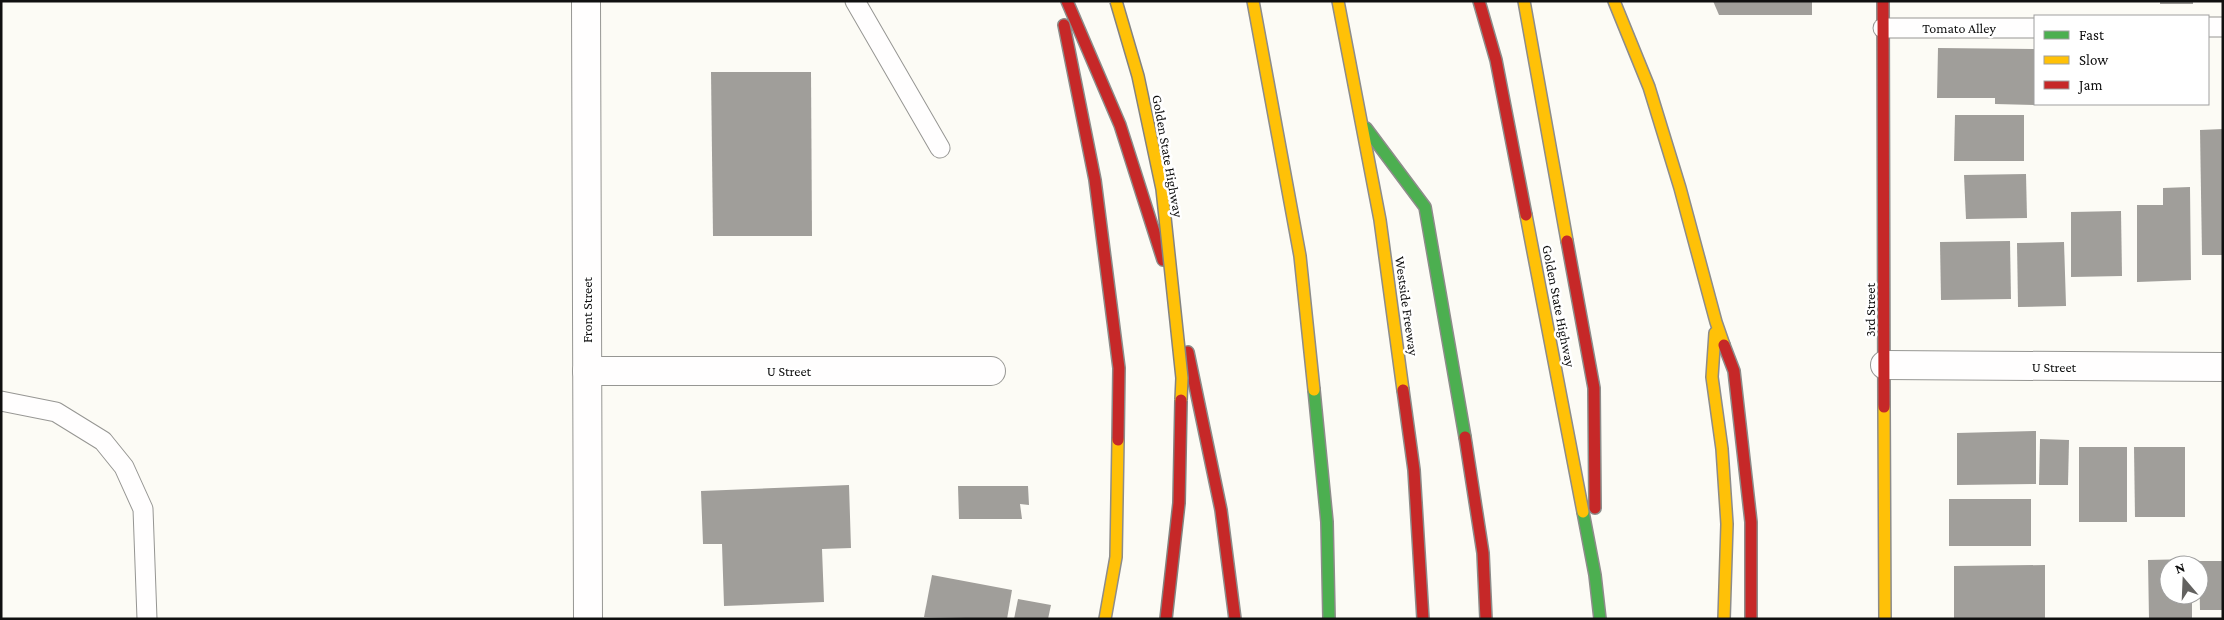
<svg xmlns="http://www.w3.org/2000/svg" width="2224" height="620" font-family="'Crimson Pro',serif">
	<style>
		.building { fill: #a09e9a }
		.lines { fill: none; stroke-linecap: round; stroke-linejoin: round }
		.lane-casing { stroke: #969693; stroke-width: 21 }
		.street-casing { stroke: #969693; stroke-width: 30 }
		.fast-casing { stroke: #8d8c8a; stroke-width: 14 }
		.slow-casing { stroke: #8d8c8a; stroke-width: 14 }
		.jam-casing { stroke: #8d8c8a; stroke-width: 14 }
		.lane { stroke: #fffefe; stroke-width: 19 }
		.street { stroke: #fffefe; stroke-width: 28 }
		.fast { stroke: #4caf50; stroke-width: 11 }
		.slow { stroke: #ffc107; stroke-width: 11 }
		.jam { stroke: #c62828; stroke-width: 11 }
		.slow-bridge-casing { stroke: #848380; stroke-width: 14; stroke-linecap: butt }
		.jam-bridge-casing { stroke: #848380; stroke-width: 14; stroke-linecap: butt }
		.slow-bridge { stroke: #ffc107; stroke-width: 11 }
		.jam-bridge { stroke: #c62828; stroke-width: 11 }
		.labels { text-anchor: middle; stroke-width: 5; stroke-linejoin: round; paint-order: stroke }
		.street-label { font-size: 14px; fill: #101010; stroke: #fff }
	</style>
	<rect width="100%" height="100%" fill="#fcfbf5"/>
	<g class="building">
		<polygon points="1713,1 1812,1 1812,15 1719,15"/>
		<rect x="2160" y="1" width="33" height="3"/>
		<polygon points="1938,48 2035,49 2035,105 1995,104 1995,98 1937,98"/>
		<polygon points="711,72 811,72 812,236 713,236"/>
		<polygon points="1955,115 2024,115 2024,161 1954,161"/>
		<polygon points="2223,129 2223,255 2202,255 2200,130"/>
		<polygon points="2026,174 2027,218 1966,219 1964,175"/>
		<polygon points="2190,187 2191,280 2137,282 2137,205 2163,205 2163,188"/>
		<polygon points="2121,211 2122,276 2071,277 2071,212"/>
		<polygon points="2010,241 2011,299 1941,300 1940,242"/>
		<polygon points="2064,242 2066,306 2018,307 2017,243"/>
		<polygon points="2036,431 2036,484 1957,485 1957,433"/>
		<polygon points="2040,439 2069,440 2068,485 2039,485"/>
		<rect x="2079" y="447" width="48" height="75"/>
		<polygon points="2134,447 2185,447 2185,517 2135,517"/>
		<polygon points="849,485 851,548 822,549 824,602 724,606 722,544 703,544 701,491"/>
		<polygon points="958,486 1028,486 1029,505 1020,504 1022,519 959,519"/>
		<rect x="1949" y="499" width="82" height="47"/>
		<polygon points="2192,559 2192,565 2169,565 2169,595 2192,595 2192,619 2149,619 2148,560"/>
		<polygon points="2199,561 2223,561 2223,610 2200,610"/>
		<polygon points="2045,565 2045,619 1954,619 1954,566"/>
		<polygon points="932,575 1012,590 1007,619 924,617"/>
		<polygon points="1018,599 1051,605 1048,619 1014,619"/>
	</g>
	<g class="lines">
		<g class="lane-casing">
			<g id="lane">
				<polyline points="855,1 940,148"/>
				<polyline points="2208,27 2223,27"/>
				<polyline points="1883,28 2035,28"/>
				<polyline points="1,401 56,412 103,441 124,467 143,509 147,619"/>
			</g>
		</g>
		<g class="street-casing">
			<g id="street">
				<polyline points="586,1 588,619"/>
				<polyline points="1885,365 2223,367"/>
				<polyline points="587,371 991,371"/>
			</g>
		</g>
		<g class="fast-casing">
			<g id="fast">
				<polyline points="1366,128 1425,207 1465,437"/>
				<polyline points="1314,390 1327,522 1329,619"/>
				<polyline points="1583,512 1595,575 1600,619"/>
			</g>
		</g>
		<g class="slow-casing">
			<g id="slow">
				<polyline points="1253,1 1300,256 1314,390"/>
				<polyline points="1338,1 1380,220 1403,390"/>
				<polyline points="1524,1 1567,241"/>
				<polyline points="1614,1 1649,87 1680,188 1716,322 1724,345"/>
				<polyline points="1526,215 1583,512"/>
				<polyline points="1715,333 1712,377 1722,449 1727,524 1724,619"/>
				<polyline points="1884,407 1885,619"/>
				<polyline points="1105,619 1116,557 1118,440"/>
			</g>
		</g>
		<g class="jam-casing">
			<g id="jam">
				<polyline points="1067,1 1120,125 1163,260"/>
				<polyline points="1479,1 1496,60 1526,215"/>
				<polyline points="1883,1 1884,407"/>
				<polyline points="1064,25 1095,180 1119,368 1118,440"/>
				<polyline points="1567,241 1594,388 1595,508"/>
				<polyline points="1724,345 1734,371 1751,522 1751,619"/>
				<polyline points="1188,352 1221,510 1235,619"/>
				<polyline points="1403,390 1414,470 1423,619"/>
				<polyline points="1465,437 1483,553 1486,619"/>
			</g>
		</g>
		<use href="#lane" class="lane"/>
		<use href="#street" class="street"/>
		<use href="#fast" class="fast"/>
		<use href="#slow" class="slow"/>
		<use href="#jam" class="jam"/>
		<g class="slow-bridge-casing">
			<polyline id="slow-bridge" points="1116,1 1138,76 1162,189 1182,378 1181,400"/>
		</g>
		<g class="jam-bridge-casing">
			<polyline id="jam-bridge" points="1166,619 1179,503 1181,400"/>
		</g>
		<use href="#slow-bridge" class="slow-bridge"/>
		<use href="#jam-bridge" class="jam-bridge"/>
	</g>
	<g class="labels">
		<g class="street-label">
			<text x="1959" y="33">Tomato Alley</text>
			<text transform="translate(1168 156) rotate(80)" y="5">Golden State Highway</text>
			<text transform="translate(1407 306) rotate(82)" y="5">Westside Freeway</text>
			<text transform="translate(1559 306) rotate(79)" y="5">Golden State Highway</text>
			<text transform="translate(587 310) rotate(-90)" y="5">Front Street</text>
			<text transform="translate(1870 310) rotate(-90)" y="5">3rd Street</text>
			<text x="2054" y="372">U Street</text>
			<text x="789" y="376">U Street</text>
		</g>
	</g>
	<rect width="2224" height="620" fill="none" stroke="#101010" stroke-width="5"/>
	<rect x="2034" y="15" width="175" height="90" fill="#ffffff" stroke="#9f9f9f"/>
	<rect x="2044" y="31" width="25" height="8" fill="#4caf50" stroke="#9f9f9f"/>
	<text x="2079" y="40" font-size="15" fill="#101010">Fast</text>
	<rect x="2044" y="56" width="25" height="8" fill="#ffc107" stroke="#9f9f9f"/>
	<text x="2079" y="65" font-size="15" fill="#101010">Slow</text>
	<rect x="2044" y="81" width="25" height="8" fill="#c62828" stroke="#9f9f9f"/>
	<text x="2079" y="90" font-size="15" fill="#101010">Jam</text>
	<g transform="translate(2184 580) rotate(341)"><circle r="24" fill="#ffffff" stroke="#9f9f9f"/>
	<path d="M0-4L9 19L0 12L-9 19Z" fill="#636260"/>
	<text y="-8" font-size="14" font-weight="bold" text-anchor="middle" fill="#101010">N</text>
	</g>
</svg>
